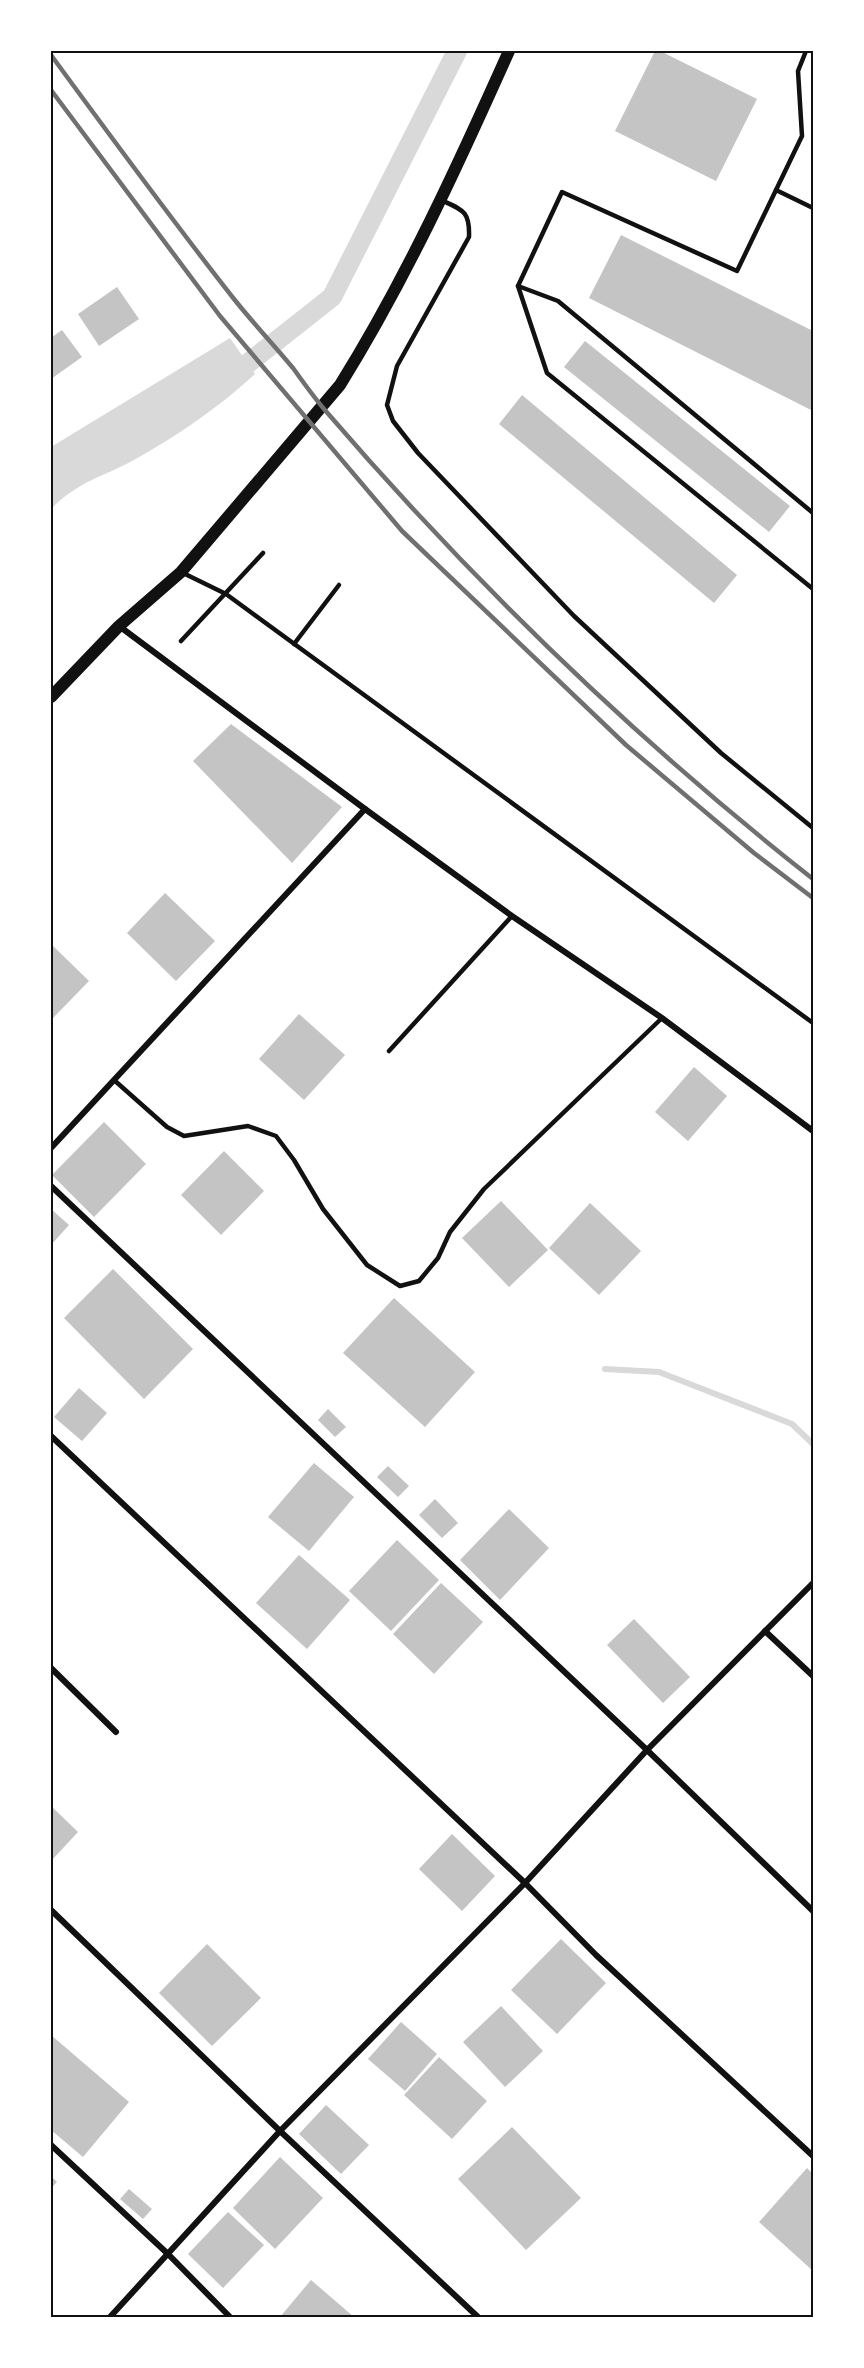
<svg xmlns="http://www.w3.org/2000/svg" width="864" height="2368" font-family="Georgia,serif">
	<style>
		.water { fill: #d9d9d9 }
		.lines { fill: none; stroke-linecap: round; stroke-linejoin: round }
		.stream { stroke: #d9d9d9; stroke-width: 6 }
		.canal { stroke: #d9d9d9; stroke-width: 20 }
		.building { fill: #c4c4c4 }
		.service { stroke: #111; stroke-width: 4.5 }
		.minor { stroke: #111; stroke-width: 6 }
		.secondary { stroke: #111; stroke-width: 12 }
		.rail { stroke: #707070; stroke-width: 4.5 }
		.neatline { fill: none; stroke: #111; stroke-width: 2 }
	</style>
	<rect width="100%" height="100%" fill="#fff"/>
	<path class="water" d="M230 338 255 374C218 408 177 436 134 460 101 478 80 480 51 509V447Z"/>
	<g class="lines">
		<polyline class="stream" points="605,1369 659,1372 792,1424 813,1444"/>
		<polyline class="canal" points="228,379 332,297 457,51"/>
	</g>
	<g class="building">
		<polygon points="655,51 660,51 757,99 716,181 615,131"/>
		<polygon points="621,235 813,331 813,411 589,298"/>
		<polygon points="117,287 139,319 99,346 78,314"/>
		<polygon points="62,330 82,357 51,379 51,338"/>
		<polygon points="585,341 790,506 769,532 564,367"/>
		<polygon points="522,395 737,575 714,603 499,424"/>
		<polygon points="231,724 342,807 292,863 193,761"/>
		<polygon points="165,893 215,941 176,981 127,933"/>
		<polygon points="51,944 89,981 52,1019 51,1018"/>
		<polygon points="299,1014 345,1055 304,1100 259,1059"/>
		<polygon points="694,1067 727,1096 688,1141 655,1112"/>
		<polygon points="104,1122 146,1164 94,1217 52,1175"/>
		<polygon points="224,1151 264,1191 221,1235 181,1195"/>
		<polygon points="501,1201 548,1250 509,1287 462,1238"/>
		<polygon points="590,1203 641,1251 599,1295 549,1248"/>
		<polygon points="51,1209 69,1225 51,1245"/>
		<polygon points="113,1269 193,1349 144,1399 64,1318"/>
		<polygon points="394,1298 475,1372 425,1427 343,1353"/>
		<polygon points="79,1388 107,1413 82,1441 54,1417"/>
		<polygon points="328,1409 346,1427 335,1437 318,1420"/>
		<polygon points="314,1463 354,1497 309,1551 268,1517"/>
		<polygon points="388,1466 409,1486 398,1497 377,1477"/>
		<polygon points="435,1499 458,1523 442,1538 419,1515"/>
		<polygon points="509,1509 549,1548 500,1600 460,1560"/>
		<polygon points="397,1540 439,1580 391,1631 349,1591"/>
		<polygon points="299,1555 350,1600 307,1649 256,1603"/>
		<polygon points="441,1583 483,1622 434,1674 393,1634"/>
		<polygon points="634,1619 690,1677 663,1703 607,1645"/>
		<polygon points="51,1806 78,1832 51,1861"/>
		<polygon points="452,1834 495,1876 462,1911 419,1869"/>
		<polygon points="561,1939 606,1983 557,2034 511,1990"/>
		<polygon points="207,1944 261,1998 212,2046 159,1993"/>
		<polygon points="501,2006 543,2051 505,2087 463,2042"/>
		<polygon points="401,2022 437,2054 405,2091 368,2059"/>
		<polygon points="51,2035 129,2102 83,2157 51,2130"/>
		<polygon points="439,2057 487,2101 452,2139 404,2095"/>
		<polygon points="326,2105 369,2145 341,2174 299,2134"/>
		<polygon points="512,2127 581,2198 526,2250 458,2179"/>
		<polygon points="280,2157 323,2198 275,2249 233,2208"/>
		<polygon points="807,2168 813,2174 813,2271 759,2222"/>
		<polygon points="51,2176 57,2182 51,2188"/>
		<polygon points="129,2189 152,2209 143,2219 120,2199"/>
		<polygon points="228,2212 264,2245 223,2288 188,2254"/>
		<polygon points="311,2280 354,2317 280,2317"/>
	</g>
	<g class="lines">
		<g class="service">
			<polyline points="806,51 798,71 802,136 737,271 562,192 518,286 547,373 813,589"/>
			<polyline points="776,190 813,208"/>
			<path d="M441 200C463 210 470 211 469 237L397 366 387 405 393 421 418 453 574 616 721 753 813 828"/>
			<polyline points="518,286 558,301 813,513"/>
			<polyline points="181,572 226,594 813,1023"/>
			<polyline points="181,641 263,553"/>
			<polyline points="294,644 339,585"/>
			<polyline points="389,1051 512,916"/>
			<polyline points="114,1080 167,1127 184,1136 248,1126 276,1136 294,1160 323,1209 367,1265 400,1286 419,1281 438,1258 450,1232 484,1189 662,1018"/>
		</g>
		<g class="minor">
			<polyline points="119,626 365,809 512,916 662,1018 813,1131"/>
			<polyline points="51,1148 365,809"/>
			<polyline points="51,1186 647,1750 813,1911"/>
			<polyline points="51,1436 525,1883 596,1955 813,2156"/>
			<polyline points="765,1631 813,1676"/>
			<polyline points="51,1668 116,1732"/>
			<polyline points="51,1910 280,2131 478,2317"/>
			<polyline points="51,2145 168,2254 230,2317"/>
			<polyline points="110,2317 280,2131 525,1883 647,1750 813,1583"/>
		</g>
		<path class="secondary" d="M51 697 119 626 181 572 340 385C406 279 458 165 509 51"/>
		<g class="rail">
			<path d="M51 55C111 137 171 219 234 299 253 323 274 345 293 368 303 382 313 396 324 409 471 580 635 739 813 879"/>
			<polyline points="51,90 220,316 402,531 626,745 754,853 813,898"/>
		</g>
	</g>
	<rect width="864" height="2368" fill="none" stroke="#ffffff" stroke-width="105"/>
	<rect x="52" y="52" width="760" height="2264" class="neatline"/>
</svg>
